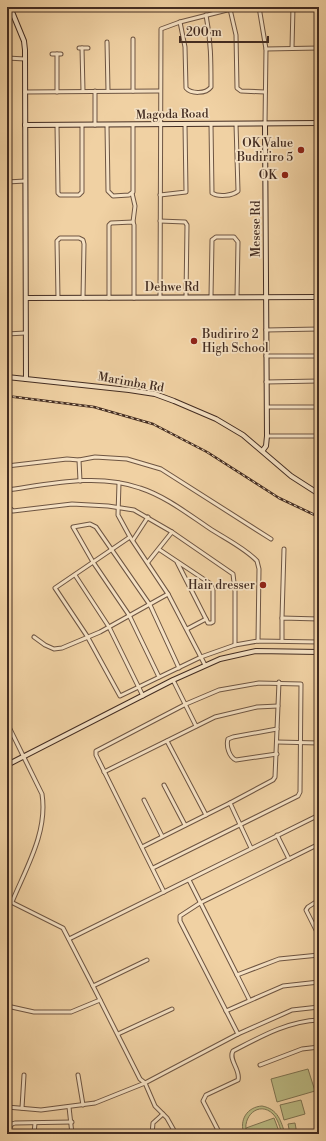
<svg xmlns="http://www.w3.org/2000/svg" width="326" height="1141" font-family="'Libre Bodoni',serif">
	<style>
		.green { fill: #bbbb84; stroke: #7f7452 }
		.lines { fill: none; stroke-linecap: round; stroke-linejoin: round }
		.street-casing { stroke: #6e5542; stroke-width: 5 }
		.secondary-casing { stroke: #432c21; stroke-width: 6 }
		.street { stroke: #f5e1c3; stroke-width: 3 }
		.secondary { stroke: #f5e1c3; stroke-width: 4 }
		.rail-casing { stroke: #432c21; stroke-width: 2.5 }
		.rail { stroke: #f5e1c3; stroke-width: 1; stroke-dasharray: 3; stroke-linecap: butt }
		.poi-dot { fill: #8f2418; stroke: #f5e1c3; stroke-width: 1.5 }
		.labels { text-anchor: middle; stroke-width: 3.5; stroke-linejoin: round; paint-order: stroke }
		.street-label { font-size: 12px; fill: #432c21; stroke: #f5e1c3 }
		.poi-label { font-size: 12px; fill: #432c21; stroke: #f5e1c3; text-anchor: end }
	</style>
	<rect width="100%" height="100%" fill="#f0d1a3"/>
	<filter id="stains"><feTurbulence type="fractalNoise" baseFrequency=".005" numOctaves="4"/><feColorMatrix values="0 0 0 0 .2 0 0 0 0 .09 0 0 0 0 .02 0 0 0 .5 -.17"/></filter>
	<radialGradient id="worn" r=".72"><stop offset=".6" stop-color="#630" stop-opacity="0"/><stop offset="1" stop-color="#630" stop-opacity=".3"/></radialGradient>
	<g class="green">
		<polygon points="308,1069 315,1091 277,1102 271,1079"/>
		<polygon points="301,1100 305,1114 284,1120 280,1105"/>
		<path d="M262 1106C278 1109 281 1121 285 1134H282C280 1128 278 1119 273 1114 259 1100 241 1117 247 1134H244C239 1120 247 1107 262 1106Z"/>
		<polygon points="274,1118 280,1134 248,1134 246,1128"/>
		<polygon points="295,1123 297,1134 290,1134 288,1124"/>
	</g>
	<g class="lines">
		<g class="street-casing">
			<g id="street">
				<polyline points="259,7 266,49 265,124"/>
				<polyline points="318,7 319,36"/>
				<polyline points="230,9 236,35 237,88 241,91 265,92"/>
				<path d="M180 22 185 47 186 88C191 94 206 94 211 87 211 62 211 40 206 15"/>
				<polyline points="107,42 108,91"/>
				<polyline points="79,48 88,48"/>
				<polyline points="82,48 83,91"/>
				<polyline points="292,48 293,7"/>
				<polyline points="266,49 319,48"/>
				<polyline points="52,54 61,54"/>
				<polyline points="57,54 57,92"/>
				<polyline points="7,58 25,59"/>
				<polyline points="95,91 95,125"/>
				<polyline points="133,91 133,39"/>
				<polyline points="25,92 160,91"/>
				<path d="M211 124 212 193C218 197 232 196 238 191L236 124"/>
				<polyline points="57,125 58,193 60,195 79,195 82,192 82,125"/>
				<polyline points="107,125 108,191 113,196 129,195 133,192 133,125"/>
				<polyline points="7,182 25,181"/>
				<polyline points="132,193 135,206 133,222"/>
				<polyline points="160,195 186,192 185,124"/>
				<polyline points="160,221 185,222 187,225 186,297"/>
				<polyline points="160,297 161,29 180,22 239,7"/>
				<polyline points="211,297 212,240 216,237 234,237 238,242 237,297"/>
				<polyline points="58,298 57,241 60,238 79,238 83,240 84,244 83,298"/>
				<polyline points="109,298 109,225 111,223 133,222 134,225 134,298"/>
				<polyline points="266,330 319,329"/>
				<polyline points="7,334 25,333"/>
				<polyline points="266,356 319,356"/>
				<polyline points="266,382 319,381"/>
				<polyline points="267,407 319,407"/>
				<polyline points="267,436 319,436"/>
				<polyline points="79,460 80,481"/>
				<polyline points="7,466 67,459 79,460 95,457 127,459 161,469 271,539"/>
				<polyline points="119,483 118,515 130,537 168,594 205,665"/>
				<path d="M7 490C50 484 98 473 140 488 165 496 188 514 209 528 224 538 245 548 257 561L259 569 258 641"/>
				<polyline points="7,506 13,511 72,504 108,506 134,510 172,532 233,574 235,591 235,645"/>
				<polyline points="130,537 55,588 87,636 120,696 201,657 235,645 258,641 319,642"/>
				<polyline points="133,540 148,517"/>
				<polyline points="160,550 211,584 213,590 213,622 211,623 208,623 177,562"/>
				<polyline points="148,562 172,532"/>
				<polyline points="75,575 109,627 143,696"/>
				<polyline points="282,618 284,549"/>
				<polyline points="187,629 206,619"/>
				<polyline points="34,637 45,645 54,649 62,648 100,632 168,594"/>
				<polyline points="282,641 282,618 319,619"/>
				<polyline points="159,677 129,615 93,562 73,527 90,524 96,527 150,605 179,668"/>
				<polyline points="173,680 196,726"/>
				<path d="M7 723 42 794C48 832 26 868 12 902"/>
				<path d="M277 729 233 737 228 739C226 746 229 757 236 760L277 754"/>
				<polyline points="167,741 206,815"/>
				<polyline points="277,742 319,743"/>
				<polyline points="104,772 215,717 257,707 278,706"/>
				<polyline points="164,785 185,825"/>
				<polyline points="144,800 162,836"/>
				<polyline points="230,803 273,780 275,777 279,682"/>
				<polyline points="277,835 289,859"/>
				<polyline points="142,847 230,803 251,848"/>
				<polyline points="153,868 298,796 300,792 301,684 259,683 219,690 186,704 96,751 96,755 164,892"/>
				<polyline points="189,880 237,975 279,959 319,955"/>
				<polyline points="7,900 63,928 93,986"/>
				<polyline points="319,900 308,907 306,910 316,930 319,928"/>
				<polyline points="69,939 319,815"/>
				<polyline points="147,960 93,986 140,1079 145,1083 155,1106 167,1118 176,1134"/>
				<polyline points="237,975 249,999"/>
				<polyline points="7,1006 34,1012 71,1012 100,1000"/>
				<polyline points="226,1011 283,986 319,982"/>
				<polyline points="118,1034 172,1009"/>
				<polyline points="238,1034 180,921 180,916 200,903 319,844"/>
				<polyline points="260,1065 302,1049 319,1047"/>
				<polyline points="78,1075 83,1105"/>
				<polyline points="7,1107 41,1110 95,1103 145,1083 238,1034 292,1010 319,1007"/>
				<polyline points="69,1107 72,1134"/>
				<polyline points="22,1108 24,1075"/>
				<polyline points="7,1132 12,1124 15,1123 72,1122"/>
				<polyline points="34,1134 35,1123"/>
				<polyline points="152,1134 153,1123 163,1114"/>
				<path d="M220 1134 203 1101 206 1095 238 1080C241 1070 228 1060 233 1051 260 1037 288 1021 319 1020"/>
			</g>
		</g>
		<g class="secondary-casing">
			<g id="secondary">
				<polyline points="10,7 24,41 25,50 26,379"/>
				<polyline points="25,125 319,123"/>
				<polyline points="26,298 319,297"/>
				<polyline points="7,377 129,390 155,394 174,401 216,419 243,435 291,476 319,494"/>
				<polyline points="263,450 266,446 267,436 265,124"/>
				<polyline points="7,765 173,680 220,659 256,651 319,652"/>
			</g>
		</g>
		<use href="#street" class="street"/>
		<use href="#secondary" class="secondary"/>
		<g class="rail-casing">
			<polyline id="rail" points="7,396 94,407 153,424 207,452 279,498 319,517"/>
		</g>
		<use href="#rail" class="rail"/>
	</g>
	<g class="poi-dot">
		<circle cx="301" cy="150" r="4"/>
		<circle cx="285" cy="175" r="4"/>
		<circle cx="194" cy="341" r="4"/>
		<circle cx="263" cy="585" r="4"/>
	</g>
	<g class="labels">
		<g class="street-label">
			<text transform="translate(172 114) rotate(-1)" y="4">Magoda Road</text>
			<text transform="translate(256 229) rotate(-90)" y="4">Mesese Rd</text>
			<text x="172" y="291">Dehwe Rd</text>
			<text transform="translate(131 382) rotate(10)" y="4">Marimba Rd</text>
		</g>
		<g class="poi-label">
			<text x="293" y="147">OK Value<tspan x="293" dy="14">Budiriro 5</tspan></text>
			<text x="277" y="179">OK</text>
			<text x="202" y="338" text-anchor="start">Budiriro 2<tspan x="202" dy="14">High School</tspan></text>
			<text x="255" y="589">Hair dresser</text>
		</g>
	</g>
	<rect width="326" height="1141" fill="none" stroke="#f0d1a3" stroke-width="24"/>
	<rect x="8" y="8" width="310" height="1125" fill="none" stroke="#432c21" stroke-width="2"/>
	<rect x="12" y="12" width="302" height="1117" fill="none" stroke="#432c21"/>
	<path d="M180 36v6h88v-6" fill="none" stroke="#432c21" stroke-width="2"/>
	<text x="186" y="36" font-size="12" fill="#432c21" stroke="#f5e1c3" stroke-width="3" paint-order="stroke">200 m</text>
	<rect width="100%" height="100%" filter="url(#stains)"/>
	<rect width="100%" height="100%" fill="url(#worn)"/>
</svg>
